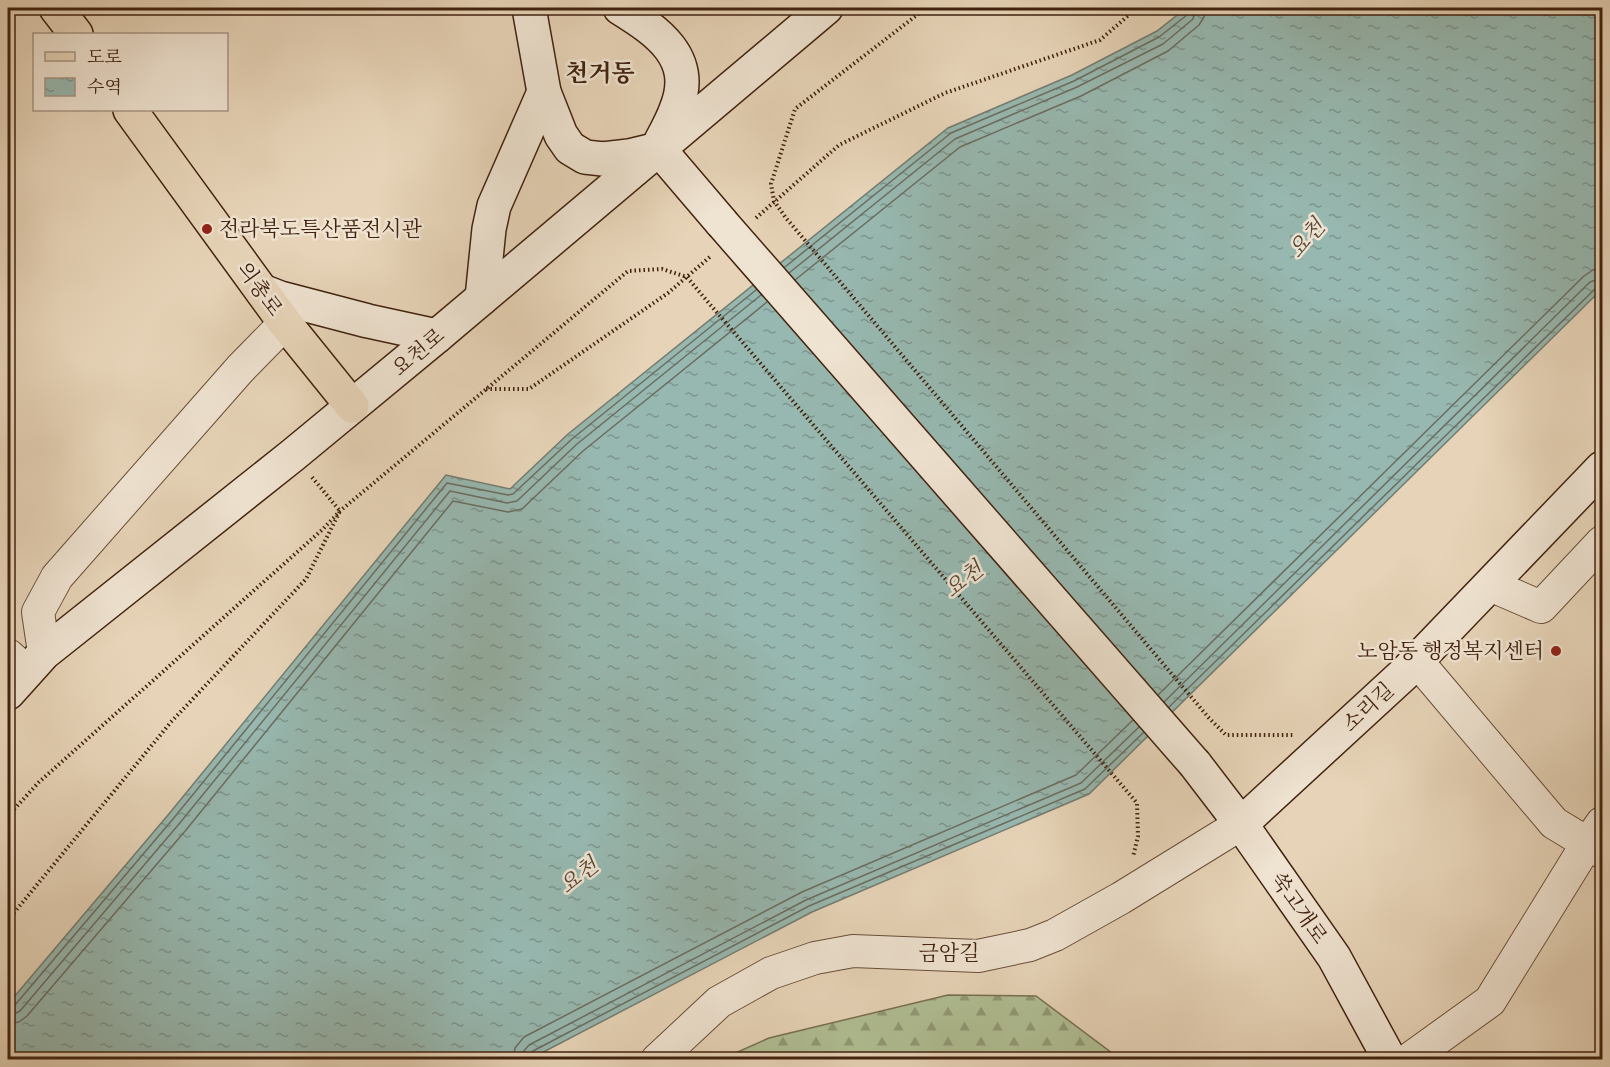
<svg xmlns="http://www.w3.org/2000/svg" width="1610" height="1067" font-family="Vollkorn,'Noto Serif KR',serif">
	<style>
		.forest { fill: url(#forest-firs); stroke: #787051; stroke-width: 1.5 }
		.water { fill: url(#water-ripples); stroke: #757c70; stroke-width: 1.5 }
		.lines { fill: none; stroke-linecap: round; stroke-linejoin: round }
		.shore { stroke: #6c6d60; stroke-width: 1.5 }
		.street-casing { stroke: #6a4e39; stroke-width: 34 }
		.secondary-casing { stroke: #41220f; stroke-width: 36 }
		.primary-casing { stroke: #41220f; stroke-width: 36 }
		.path { stroke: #41220f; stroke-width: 4; stroke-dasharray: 1.5 3; stroke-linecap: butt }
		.street { stroke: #efe3d1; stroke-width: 32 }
		.secondary { stroke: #efe3d1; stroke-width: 33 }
		.primary { stroke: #e7d4b8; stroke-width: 33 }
		.secondary-bridge-casing { stroke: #41220f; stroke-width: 36; stroke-linecap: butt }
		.secondary-bridge { stroke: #efe3d1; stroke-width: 33 }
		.poi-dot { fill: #8f2418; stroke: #efe3d1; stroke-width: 2 }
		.labels { text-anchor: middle; stroke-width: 5; stroke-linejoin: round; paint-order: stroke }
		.poi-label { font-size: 21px; fill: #41220f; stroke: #efe3d1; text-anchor: start }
		.street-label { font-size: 21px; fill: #41220f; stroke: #efe3d1 }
		.water-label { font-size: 22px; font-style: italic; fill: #564837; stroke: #efe3d1 }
		.quarter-label { font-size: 24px; font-weight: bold; fill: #41220f; stroke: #efe3d1 }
	</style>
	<defs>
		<pattern id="forest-firs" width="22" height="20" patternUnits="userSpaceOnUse" patternTransform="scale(1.5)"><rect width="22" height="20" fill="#b0be93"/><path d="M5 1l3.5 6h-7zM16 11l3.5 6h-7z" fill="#919a76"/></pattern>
		<pattern id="water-ripples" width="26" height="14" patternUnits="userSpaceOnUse" patternTransform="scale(1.5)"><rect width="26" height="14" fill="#97b8b0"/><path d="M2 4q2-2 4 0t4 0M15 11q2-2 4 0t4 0" fill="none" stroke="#7d958e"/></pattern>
	</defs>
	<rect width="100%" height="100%" fill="#e7d4b8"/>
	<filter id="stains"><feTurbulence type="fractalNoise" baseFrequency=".00333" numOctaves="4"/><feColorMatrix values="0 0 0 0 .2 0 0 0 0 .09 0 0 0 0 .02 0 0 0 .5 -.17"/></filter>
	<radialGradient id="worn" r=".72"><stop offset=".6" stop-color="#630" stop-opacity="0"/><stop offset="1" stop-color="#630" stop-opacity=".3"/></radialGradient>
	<polygon class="forest" points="948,995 1036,996 1120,1059 722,1059 769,1038"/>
	<polygon class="water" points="1186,8 1602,8 1602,289 1089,794 812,912 530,1059 8,1060 8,1004 168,815 446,475 510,489 568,434 948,128 1072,75 1157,31"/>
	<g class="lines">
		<g class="shore">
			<polyline points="785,267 951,133 1074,81 1159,37 1187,15 1189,8"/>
			<polyline points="789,273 955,139 1077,87 1163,44 1193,19 1196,8"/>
			<polyline points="795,280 960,147 1081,96 1168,51 1199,25 1204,17 1205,8"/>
			<polyline points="1158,695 1584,276 1593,270 1602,269"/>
			<polyline points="1164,702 1590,282 1602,278"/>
			<polyline points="1169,707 1596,288 1602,286"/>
			<polyline points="8,1008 15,1005 173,819 447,483 508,495 513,494 572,439 756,290"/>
			<polyline points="8,1015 14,1014 20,1011 179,824 450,491 507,503 517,501 577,444 761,295"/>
			<polyline points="8,1024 19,1022 27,1016 186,830 453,501 508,512 522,509 583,451 767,302"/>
			<polyline points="513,1060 515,1048 524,1037 802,892 1076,775 1133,720"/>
			<polyline points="522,1060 523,1052 529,1045 806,900 1081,783 1139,727"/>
			<polyline points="529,1060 530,1055 533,1051 809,906 1085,789 1144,732"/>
		</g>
		<g class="street-casing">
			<g id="street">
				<polyline points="1490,585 1541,607 1602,542"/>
				<polyline points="44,653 38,612 57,577 240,369 285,323"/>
				<polyline points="8,655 27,672"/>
				<polyline points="1417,661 1554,823 1602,852"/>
				<polyline points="657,1060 719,1002 771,973 815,958 853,951 978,956 1030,945 1055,935 1121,898 1241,824"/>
				<polyline points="1408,1060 1490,1001 1587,844 1602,823"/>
			</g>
		</g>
		<g class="secondary-casing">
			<g id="secondary">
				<polyline points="529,8 544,92 561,135 570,148 585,157 603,159 629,156 654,150"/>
				<path d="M620 8C657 31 696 57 677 107 673 119 667 130 661 141"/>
				<polyline points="658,148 722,223"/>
				<polyline points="262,291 280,298 368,321 437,336"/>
				<polyline points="482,298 489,229 494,206 544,92"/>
				<polyline points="8,693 44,653 293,455 437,336 826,8"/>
				<polyline points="1195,764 1241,824 1334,957 1390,1060"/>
				<polyline points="1241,824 1405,673 1602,468"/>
			</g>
		</g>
		<g class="primary-casing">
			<g id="primary">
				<polyline points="56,8 76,34"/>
				<polyline points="130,110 285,323 352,406"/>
			</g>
		</g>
		<g class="path">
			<polyline points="926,8 795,109 771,184 774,201 786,218 1209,718 1226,735 1294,735"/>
			<polyline points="756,218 839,145 945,93 1100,40 1137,8"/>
			<polyline points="486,389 529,389 668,293 711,256"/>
			<polyline points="8,816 39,782 323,529 340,511 628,271 662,269 687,277 702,295 1137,803 1138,836 1133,857"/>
			<polyline points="8,920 171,722 306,579 340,511 311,476"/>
		</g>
		<use href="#street" class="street"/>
		<use href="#secondary" class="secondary"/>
		<use href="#primary" class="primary"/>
		<g class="secondary-bridge-casing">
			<polyline id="secondary-bridge" points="722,223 1195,764"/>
		</g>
		<use href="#secondary-bridge" class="secondary-bridge"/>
	</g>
	<g class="poi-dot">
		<circle cx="207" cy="229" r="6"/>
		<circle cx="1556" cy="651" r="6"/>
	</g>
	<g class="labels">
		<g class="poi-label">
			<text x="219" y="236">전라북도특산품전시관</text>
			<text x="1544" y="658" text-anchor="end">노암동 행정복지센터</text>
		</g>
		<g class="street-label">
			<text transform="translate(260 289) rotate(54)" y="7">의총로</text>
			<text transform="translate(418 352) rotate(-40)" y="7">요천로</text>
			<text transform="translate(1368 707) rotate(-43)" y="7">소리길</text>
			<text transform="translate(1299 908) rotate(55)" y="7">쑥고개로</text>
			<text x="949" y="960">금암길</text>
		</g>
		<g class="water-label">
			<text transform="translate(1306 238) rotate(-49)" y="8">요천</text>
			<text transform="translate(963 579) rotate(-38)" y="8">요천</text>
			<text transform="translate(578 875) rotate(-38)" y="8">요천</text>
		</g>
		<g class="quarter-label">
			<text x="600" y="81">천거동</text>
		</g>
	</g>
	<rect width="1610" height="1067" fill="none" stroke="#e7d4b8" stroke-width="30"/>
	<rect x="9" y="9" width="1592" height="1049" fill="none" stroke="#41220f" stroke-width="3"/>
	<rect x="15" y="15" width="1580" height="1037" fill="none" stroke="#41220f" stroke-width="1.5"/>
	<rect x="33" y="33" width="195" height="78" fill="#efe3d1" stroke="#a99683" stroke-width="1.5"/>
	<rect x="45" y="52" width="30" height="9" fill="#e7d4b8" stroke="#a99683" stroke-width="1.5"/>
	<text x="87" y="63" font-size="18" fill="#41220f">도로</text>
	<rect x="45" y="78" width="30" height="18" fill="url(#water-ripples)" stroke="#a99683" stroke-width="1.5"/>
	<text x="87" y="93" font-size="18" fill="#41220f">수역</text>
	<rect width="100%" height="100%" filter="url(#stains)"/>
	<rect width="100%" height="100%" fill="url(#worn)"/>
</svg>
